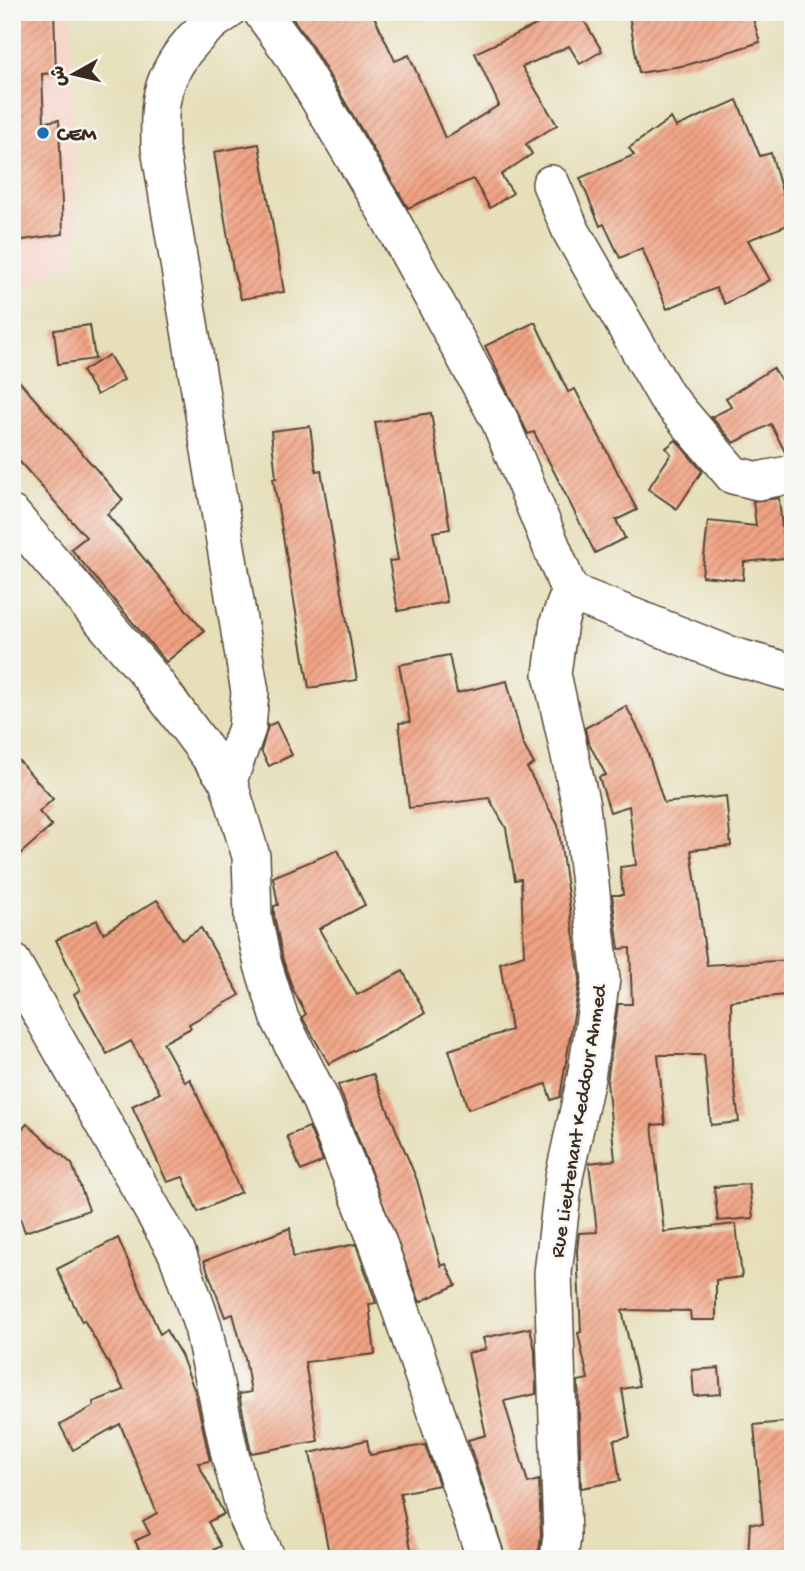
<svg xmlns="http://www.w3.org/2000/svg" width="805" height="1571" font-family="'Gochi Hand','Playpen Sans Arabic',sans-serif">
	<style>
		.built { fill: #f7d1c6 }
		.building { fill: url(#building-hatch) }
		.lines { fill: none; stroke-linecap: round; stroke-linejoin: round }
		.street-casing { stroke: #554535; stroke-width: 40 }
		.street { stroke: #fff; stroke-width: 37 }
		.poi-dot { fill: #1f6fb2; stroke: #f6f6f2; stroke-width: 2.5 }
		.labels { text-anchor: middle; stroke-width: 5; stroke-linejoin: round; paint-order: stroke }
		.poi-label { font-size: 21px; font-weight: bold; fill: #3b2a1e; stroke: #f6f6f2; text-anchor: start }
		.street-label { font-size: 21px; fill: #3b2a1e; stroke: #f6f6f2 }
	</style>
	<defs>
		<pattern id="building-hatch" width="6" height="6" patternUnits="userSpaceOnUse" patternTransform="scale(1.75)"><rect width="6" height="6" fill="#f1a283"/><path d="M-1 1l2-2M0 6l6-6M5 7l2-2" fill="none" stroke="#c4846b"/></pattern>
	</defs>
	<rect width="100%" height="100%" fill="#f6f6f2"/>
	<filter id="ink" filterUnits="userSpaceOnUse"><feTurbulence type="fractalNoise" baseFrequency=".0143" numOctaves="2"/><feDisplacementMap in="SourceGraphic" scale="14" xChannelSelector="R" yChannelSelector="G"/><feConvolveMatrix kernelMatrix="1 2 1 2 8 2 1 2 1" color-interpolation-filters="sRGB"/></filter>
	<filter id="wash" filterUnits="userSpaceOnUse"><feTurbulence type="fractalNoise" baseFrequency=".00686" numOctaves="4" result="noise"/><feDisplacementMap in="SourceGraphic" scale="28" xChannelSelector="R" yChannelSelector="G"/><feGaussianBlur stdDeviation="1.57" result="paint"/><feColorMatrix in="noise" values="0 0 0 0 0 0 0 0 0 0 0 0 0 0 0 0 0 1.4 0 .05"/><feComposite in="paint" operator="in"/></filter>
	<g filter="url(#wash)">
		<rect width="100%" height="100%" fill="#e6dfba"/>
		<polygon class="built" points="12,12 71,12 78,254 27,290 12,290"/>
		<g id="blocks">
			<g class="building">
				<polygon points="12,12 54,12 56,73 42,74 44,122 59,120 63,234 23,240 12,240 12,124 18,124 16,76 12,76"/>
				<polygon points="288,12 372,12 395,61 409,55 445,138 499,105 475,53 532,27 556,12 579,12 602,51 580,64 569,46 522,67 557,125 526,144 532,154 501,175 513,193 490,208 473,179 408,208 309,41"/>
				<polygon points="643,12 751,12 760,42 687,65 639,73 629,15"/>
				<polygon points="737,100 760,156 771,153 791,224 748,240 770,280 725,304 716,288 667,309 642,248 620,258 604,224 600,226 580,178 634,155 629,148 671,118 676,127"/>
				<polygon points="259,144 284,292 241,299 233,270 214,152"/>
				<polygon points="535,322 568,392 575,389 637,510 616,520 625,538 595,553 534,432 528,434 485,346"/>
				<polygon points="90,325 95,359 58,364 54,330"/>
				<polygon points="109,355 124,380 97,395 82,371"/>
				<polygon points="773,368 793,398 793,454 786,454 771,424 734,443 711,417 732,407 726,398"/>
				<polygon points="12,373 123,500 107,514 204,631 166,662 71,549 86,537 12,453"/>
				<polygon points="431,413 450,529 433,532 447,602 398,611 389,561 398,560 375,422"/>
				<polygon points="310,426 316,471 321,470 357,680 309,688 273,478 276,478 271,431"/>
				<polygon points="676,440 702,471 677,509 648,489 671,454 666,448"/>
				<polygon points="779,498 785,558 744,562 743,580 702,576 708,521 756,526 753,501"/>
				<polygon points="449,655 457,693 507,681 523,744 534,764 527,768 558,825 580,979 560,1097 551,1100 546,1084 468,1109 449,1050 511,1030 500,963 524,955 521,879 515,880 506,828 489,798 409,808 399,723 410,722 399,665"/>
				<polygon points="626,706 643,738 664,803 726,796 731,846 691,850 707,965 793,960 793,994 731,1001 732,1066 739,1122 711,1125 704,1055 658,1055 665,1124 652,1125 664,1232 736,1224 742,1277 716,1280 716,1320 691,1320 690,1311 622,1310 639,1386 622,1389 630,1437 614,1440 620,1481 581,1488 578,1381 588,1379 578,1333 581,1332 577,1251 579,1233 597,1232 589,1163 615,1160 607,1082 618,1004 632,1004 630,948 619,949 612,895 623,895 620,867 636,865 629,806 610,812 599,777 606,775 588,742 585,728"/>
				<polygon points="276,722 292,755 269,766 261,751 268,726"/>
				<polygon points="12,753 53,799 39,812 52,826 12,861"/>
				<polygon points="338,850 365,905 319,929 357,995 403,971 425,1013 329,1064 302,1017 306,1014 293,990 283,960 274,915 274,906 278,905 273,877"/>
				<polygon points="157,900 182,940 201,928 240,995 189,1024 191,1028 163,1043 185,1082 190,1079 241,1192 198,1212 183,1177 167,1182 132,1106 160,1093 131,1041 107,1054 74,994 80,990 56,940 97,920 103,933"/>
				<polygon points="373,1074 417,1180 441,1266 446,1264 456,1285 420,1302 338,1085"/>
				<polygon points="27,1124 72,1164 89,1210 25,1232 12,1196 12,1140"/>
				<polygon points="309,1127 323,1161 301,1171 287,1136"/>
				<polygon points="749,1184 753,1218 718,1221 714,1187"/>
				<polygon points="290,1228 293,1257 356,1244 376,1303 369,1304 375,1354 305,1362 318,1441 251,1453 239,1394 251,1392 245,1358 233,1314 225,1317 204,1261"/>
				<polygon points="118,1238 160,1334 166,1330 181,1355 195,1392 210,1461 198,1463 224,1514 208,1522 221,1546 196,1559 144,1559 135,1541 150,1534 143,1521 157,1513 120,1424 73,1450 60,1425 94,1406 93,1402 124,1390 84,1320 82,1322 57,1269"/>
				<polygon points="530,1328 535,1350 536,1394 504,1401 528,1483 539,1480 541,1535 538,1559 506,1559 468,1440 486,1435 468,1353 486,1349 483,1338"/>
				<polygon points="719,1368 721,1394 694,1396 692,1370"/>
				<polygon points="793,1421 793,1559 748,1559 750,1523 763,1524 754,1425"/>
				<polygon points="367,1440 370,1455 425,1445 439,1485 400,1493 413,1559 330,1559 310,1453"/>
			</g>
		</g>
	</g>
	<g filter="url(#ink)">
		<use href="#blocks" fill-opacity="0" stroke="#554535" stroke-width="2"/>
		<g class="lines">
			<g class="street-casing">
				<g id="street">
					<path d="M226 12C196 31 165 67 161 104 159 118 160 134 160 148L250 692 247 728 228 781"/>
					<polyline points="262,12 291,52 387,213 500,421 570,592"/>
					<polyline points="551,184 571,231 666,396 733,475 758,481 793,474"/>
					<polyline points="12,515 150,676 228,781 251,856 253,918 263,965 280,1019 321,1101 379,1246 486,1559"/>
					<polyline points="12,962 177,1253 203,1327 230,1455 248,1520 266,1559"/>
					<polyline points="559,1559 562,1536 553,1273 564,1177 586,1078 601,979 581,806 552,674 559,622 570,592 729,655 793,673"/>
				</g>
			</g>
			<use href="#street" class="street"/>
		</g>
	</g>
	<circle class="poi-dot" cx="43" cy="133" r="7"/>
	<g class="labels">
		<g class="poi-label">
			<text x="57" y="140">CEM</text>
		</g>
		<g class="street-label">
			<text transform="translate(577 1121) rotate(-81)" y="7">Rue Lieutenant Keddour Ahmed</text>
		</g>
	</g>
	<rect width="805" height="1571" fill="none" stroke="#f6f6f2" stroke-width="42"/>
	<g transform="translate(74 74) rotate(262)" stroke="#f6f6f2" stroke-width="5" paint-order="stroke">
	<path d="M0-5L12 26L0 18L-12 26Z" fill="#3b2a1e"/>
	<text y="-10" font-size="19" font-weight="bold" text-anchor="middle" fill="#3b2a1e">ش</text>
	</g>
</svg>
